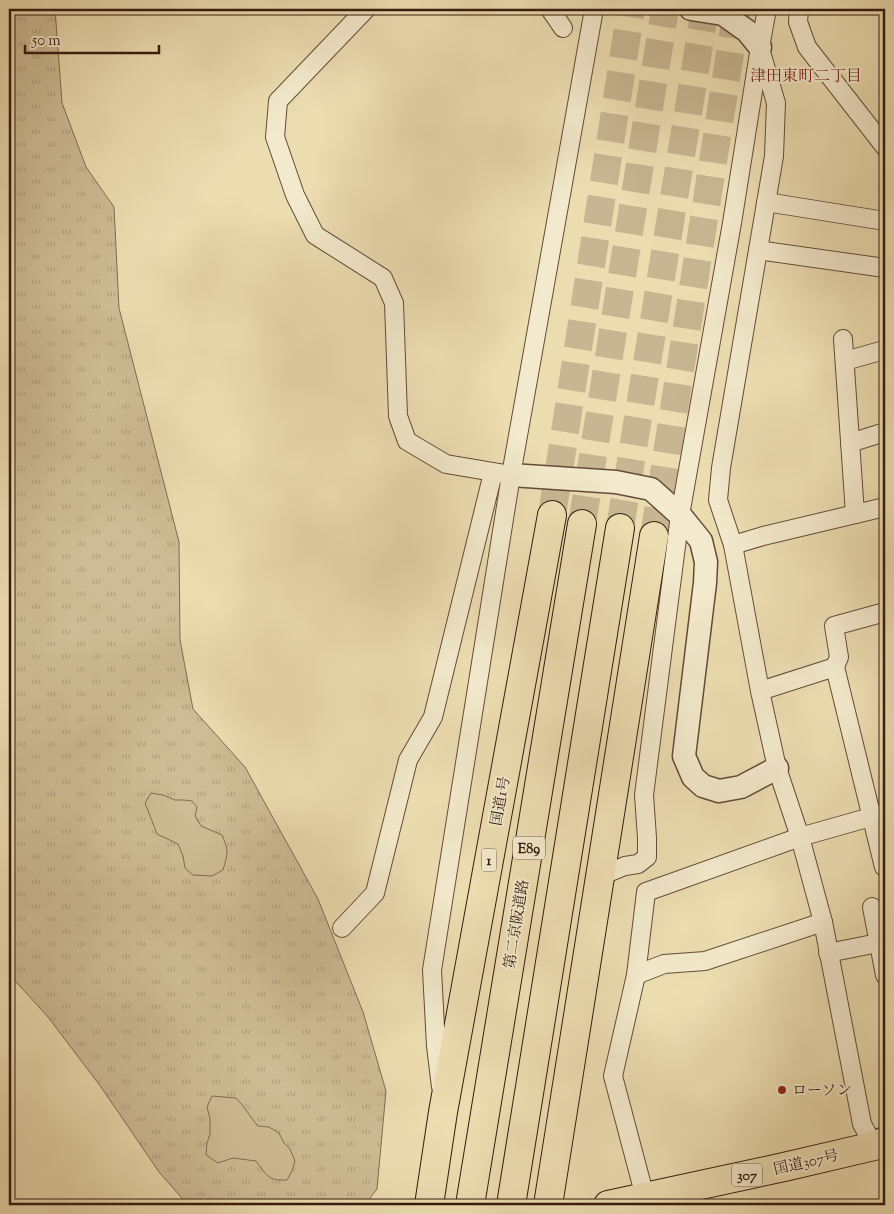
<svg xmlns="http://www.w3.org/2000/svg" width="894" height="1214" font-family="'Sorts Mill Goudy','Noto Serif JP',serif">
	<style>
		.grass { fill: url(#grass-tufts); stroke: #806c52 }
		.garden { fill: #cdbc95; stroke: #806c52 }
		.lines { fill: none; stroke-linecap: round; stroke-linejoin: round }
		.trunk-tunnel { stroke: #c7b691; stroke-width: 28; stroke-dasharray: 28 14; stroke-linecap: butt }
		.motorway-tunnel { stroke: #c7b691; stroke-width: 28; stroke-dasharray: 28 14; stroke-linecap: butt }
		.minor-casing { stroke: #624c38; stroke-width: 20 }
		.tertiary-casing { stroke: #624c38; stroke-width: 25 }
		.trunk-casing { stroke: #341c0f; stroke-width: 30 }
		.motorway-casing { stroke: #341c0f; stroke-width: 30 }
		.minor { stroke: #f3e9cc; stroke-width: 18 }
		.tertiary { stroke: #f3e9cc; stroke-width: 22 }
		.trunk { stroke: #ecddb1; stroke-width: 28 }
		.motorway { stroke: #ecddb1; stroke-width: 28 }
		.poi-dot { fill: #8f2418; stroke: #f3e9cc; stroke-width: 2 }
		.labels { text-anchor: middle; stroke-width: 4; stroke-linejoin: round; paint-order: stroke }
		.shield { fill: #f3e9cc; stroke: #6d5a48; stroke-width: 1 }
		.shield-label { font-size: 14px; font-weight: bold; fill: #341c0f }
		.street-label { font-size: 15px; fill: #341c0f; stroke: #f3e9cc }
		.poi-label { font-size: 15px; fill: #341c0f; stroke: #f3e9cc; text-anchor: start }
		.neighbourhood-label { font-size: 16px; fill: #7a1f14; stroke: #f3e9cc }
	</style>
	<defs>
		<pattern id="grass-tufts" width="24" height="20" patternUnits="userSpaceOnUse" patternTransform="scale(1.25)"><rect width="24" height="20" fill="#cdbc95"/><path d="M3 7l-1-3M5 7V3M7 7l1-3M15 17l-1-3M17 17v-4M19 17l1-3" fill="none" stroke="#b1a17f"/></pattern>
	</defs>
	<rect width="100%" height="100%" fill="#ecddb1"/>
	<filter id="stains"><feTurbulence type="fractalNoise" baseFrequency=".004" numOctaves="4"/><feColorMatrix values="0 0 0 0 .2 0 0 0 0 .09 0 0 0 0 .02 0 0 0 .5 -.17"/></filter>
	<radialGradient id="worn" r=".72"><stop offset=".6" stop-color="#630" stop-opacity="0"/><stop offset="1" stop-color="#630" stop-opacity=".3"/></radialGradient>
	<polygon class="grass" points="9,9 55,9 62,103 86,167 114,207 119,308 179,542 180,640 193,709 245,767 318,899 363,1012 386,1091 377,1189 365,1205 188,1205 159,1172 101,1087 48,1017 9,974"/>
	<g class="garden">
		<path d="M151 793 163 795 175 800H184L192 801 197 807 195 816 201 826 222 835C229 851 228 853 223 870L212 876 193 875 185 868 183 856 178 844 157 834 145 803Z"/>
		<path d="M212 1096 236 1098C245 1107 250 1117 258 1126L269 1127 279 1133 284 1143 290 1149 295 1161 292 1171 287 1180C267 1181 267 1175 256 1161L233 1158 218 1163 206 1155 207 1143 210 1134V1119L207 1107Z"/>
	</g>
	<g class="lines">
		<g class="trunk-tunnel">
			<polyline points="552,515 631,9"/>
			<polyline points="654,536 737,9"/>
		</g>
		<g class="motorway-tunnel">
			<polyline points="582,524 665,9"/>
			<polyline points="620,528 705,9"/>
		</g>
		<g class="minor-casing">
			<g id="minor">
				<polyline points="366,9 278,101 275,137 295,195 315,235 383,278 394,303 398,416 407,441 446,464 511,475"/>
				<polyline points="550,9 563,28"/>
				<polyline points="799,9 798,22 807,47 885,147"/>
				<polyline points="766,202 885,221"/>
				<polyline points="758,250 885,268"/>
				<polyline points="843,339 855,514"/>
				<polyline points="845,361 884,350"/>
				<polyline points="850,443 885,432"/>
				<polyline points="733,545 763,536 885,507"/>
				<polyline points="835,667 760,691 777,768 800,837 823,922 862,1124 874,1146"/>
				<polyline points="760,691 733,545 718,500 721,468 774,156 776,103 761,52"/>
				<polyline points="884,867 835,667 839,657 834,626 885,612"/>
				<polyline points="600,876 625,866 638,864 647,857 647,838 644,795 680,515 732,223 760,47 767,9"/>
				<polyline points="872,907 885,975"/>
				<polyline points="342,928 375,893 408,760 433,717 493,473"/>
				<polyline points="828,953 878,943"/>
				<polyline points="636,975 664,964 705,961 823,922"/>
				<polyline points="441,1087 436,1046 432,970 511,475 594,9"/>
				<polyline points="645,1197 613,1076 636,975 646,892 800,837 885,813"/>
			</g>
		</g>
		<g class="tertiary-casing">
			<g id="tertiary">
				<polyline points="691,9 723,14 747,31 760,47"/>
				<polyline points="511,475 616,482 651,489 680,515 701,541 706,562 705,583 684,756 693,777 703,786 719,791 741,787 777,768"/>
			</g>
		</g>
		<g class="trunk-casing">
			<g id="trunk">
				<polyline points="429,1205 443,1112 552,515"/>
				<polyline points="548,1205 654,536"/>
				<polyline points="608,1205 784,1167 874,1146 885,1141"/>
			</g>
		</g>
		<g class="motorway-casing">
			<g id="motorway">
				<polyline points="470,1205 582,524"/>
				<polyline points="511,1205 620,528"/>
			</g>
		</g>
		<use href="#minor" class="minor"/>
		<use href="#tertiary" class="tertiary"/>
		<use href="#trunk" class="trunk"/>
		<use href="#motorway" class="motorway"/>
	</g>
	<circle class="poi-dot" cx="782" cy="1090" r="5"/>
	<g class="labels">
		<g class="shield">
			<rect x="513" y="836.5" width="32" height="23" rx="4"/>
			<rect x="481.5" y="848.5" width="15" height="23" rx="4"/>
			<rect x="732" y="1163.5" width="30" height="23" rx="4"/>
		</g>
		<g class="shield-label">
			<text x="529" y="853">E89</text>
			<text x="489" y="865">1</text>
			<text x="747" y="1180">307</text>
		</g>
		<g class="street-label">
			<text transform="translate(500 801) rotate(-80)" y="5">国道1号</text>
			<text transform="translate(516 924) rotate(-81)" y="5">第二京阪道路</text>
			<text transform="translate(806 1162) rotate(-13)" y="5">国道307号</text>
		</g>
		<g class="poi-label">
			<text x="792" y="1095">ローソン</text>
		</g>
		<g class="neighbourhood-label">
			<text x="806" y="81">津田東町二丁目</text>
		</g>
	</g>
	<rect width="894" height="1214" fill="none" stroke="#ecddb1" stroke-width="30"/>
	<rect x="10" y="10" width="874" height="1194" fill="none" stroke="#341c0f" stroke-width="2.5"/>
	<rect x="15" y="15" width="864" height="1184" fill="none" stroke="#341c0f"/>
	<path d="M25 45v8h134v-8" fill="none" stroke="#341c0f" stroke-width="2.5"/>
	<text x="32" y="45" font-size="15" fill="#341c0f" stroke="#f3e9cc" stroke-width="4" paint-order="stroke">50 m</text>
	<rect width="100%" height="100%" filter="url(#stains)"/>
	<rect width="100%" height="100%" fill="url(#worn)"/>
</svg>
